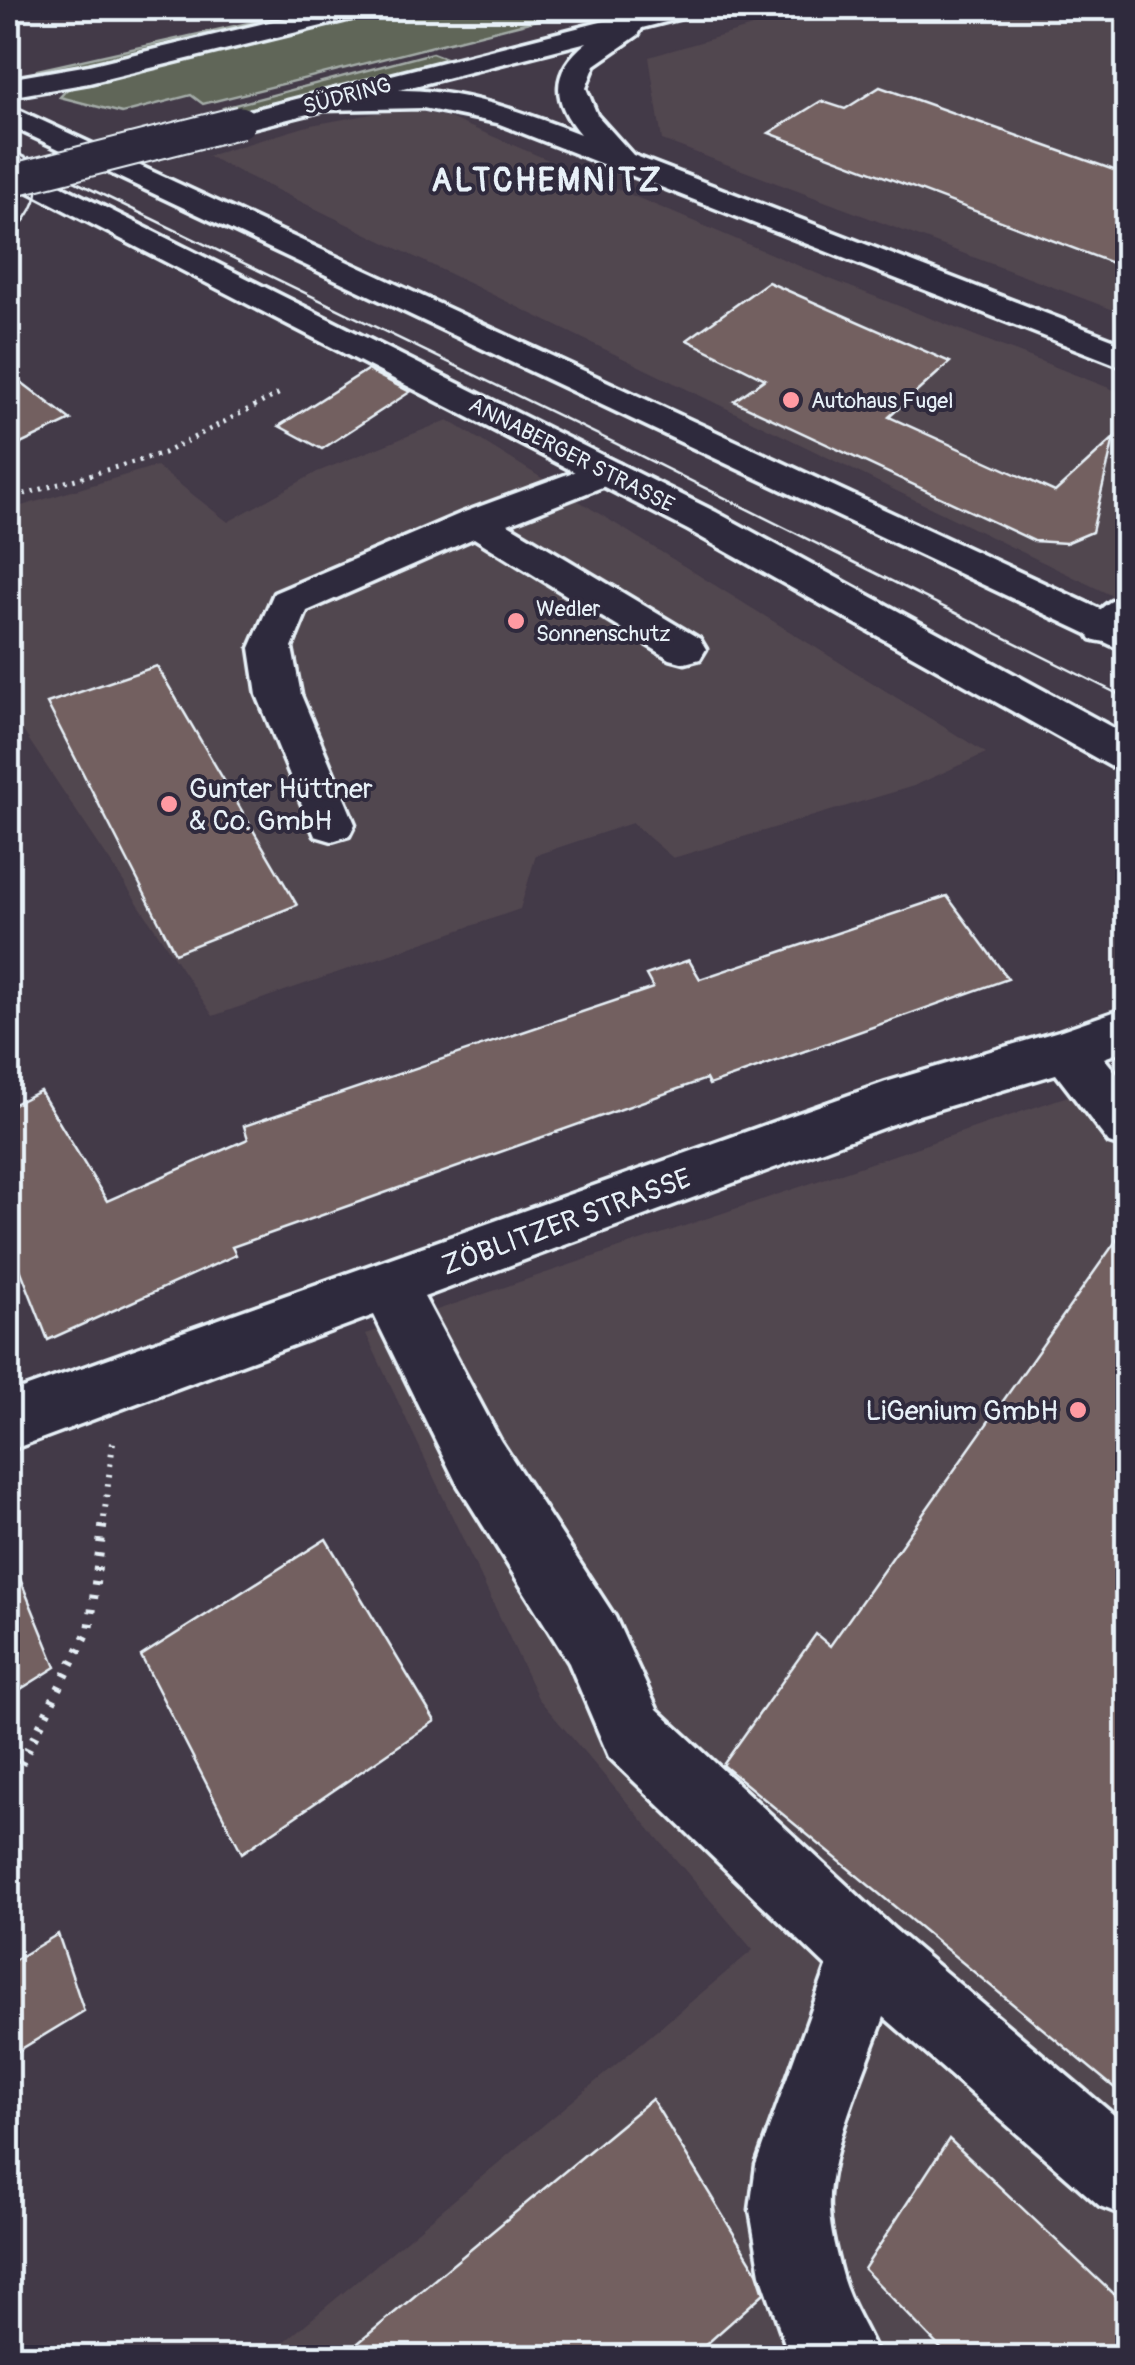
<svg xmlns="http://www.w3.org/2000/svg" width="1135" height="2365" font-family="Pangolin,sans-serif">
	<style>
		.built { fill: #51464f }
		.green { fill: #606658; stroke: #a4aca8; stroke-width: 2.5 }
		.building { fill: #736160; stroke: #e8f1f8; stroke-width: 2.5 }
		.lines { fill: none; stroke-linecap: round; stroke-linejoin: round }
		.minor-casing { stroke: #e8f1f8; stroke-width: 7 }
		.major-casing { stroke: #e8f1f8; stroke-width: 7 }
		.path-far2 { stroke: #e8f1f8; stroke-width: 5; stroke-dasharray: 2.5 6; stroke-linecap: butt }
		.path-far1 { stroke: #e8f1f8; stroke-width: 6; stroke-dasharray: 2.5 8; stroke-linecap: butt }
		.path { stroke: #e8f1f8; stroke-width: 9; stroke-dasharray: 4 10; stroke-linecap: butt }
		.minor { fill: #2f2a3d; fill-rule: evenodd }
		.major { fill: #2f2a3d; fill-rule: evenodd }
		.tram { stroke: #e8f1f8; stroke-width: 2.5 }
		.major-bridge-casing { stroke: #e8f1f8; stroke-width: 35; stroke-linecap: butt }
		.major-bridge { stroke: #2f2a3d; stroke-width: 31 }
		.poi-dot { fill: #ff9aa2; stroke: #2f2a3d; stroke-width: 4 }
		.labels { text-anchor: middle; stroke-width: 8; stroke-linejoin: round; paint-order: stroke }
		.far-street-label { font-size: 22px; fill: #e8f1f8; stroke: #2f2a3d }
		.far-poi-label { font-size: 22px; fill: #e8f1f8; stroke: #2f2a3d; text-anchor: start }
		.poi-label { font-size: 28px; fill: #e8f1f8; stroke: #2f2a3d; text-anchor: start }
		.street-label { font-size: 28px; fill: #e8f1f8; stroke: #2f2a3d }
		.far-district-label { font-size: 32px; font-weight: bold; letter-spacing: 2.5px; fill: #e8f1f8; stroke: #2f2a3d }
	</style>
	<rect width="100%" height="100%" fill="#433a48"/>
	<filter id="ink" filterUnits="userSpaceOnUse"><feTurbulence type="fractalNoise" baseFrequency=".01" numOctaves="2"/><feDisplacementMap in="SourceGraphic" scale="20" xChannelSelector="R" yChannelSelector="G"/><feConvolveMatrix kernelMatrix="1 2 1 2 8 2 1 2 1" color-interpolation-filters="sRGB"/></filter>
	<g filter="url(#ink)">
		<g class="built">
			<polygon points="817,8 1127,8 1127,315 662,140 649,57"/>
			<polygon points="416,111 447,117 830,279 1127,395 1127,603 207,156 311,125 383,112"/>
			<polygon points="448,420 986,753 914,786 673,858 632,823 536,855 520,909 213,1016 23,731 8,735 8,510 156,466 228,522 317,472"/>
			<polygon points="1127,1076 1127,2357 265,2358 753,1950 538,1698 366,1334"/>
		</g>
		<g class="green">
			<polygon points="316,8 339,8 31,79 37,70"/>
			<polygon points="361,8 585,8 203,104 191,95 122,113 60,97 70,86"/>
			<polygon points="432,53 448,59 237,115 226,114 223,108"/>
		</g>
		<g class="building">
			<polygon points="880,87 1128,175 1128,269 769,133 821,101 845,109"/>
			<polygon points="768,282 950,362 889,417 1055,492 1114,438 1092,532 1066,543 1034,541 734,401 765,379 687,340"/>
			<polygon points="367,370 410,392 322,449 279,426"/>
			<polygon points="8,372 71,420 8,450"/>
			<polygon points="157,666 297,905 175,953 47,703"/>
			<polygon points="947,896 1008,979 709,1085 706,1079 232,1247 236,1255 48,1340 8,1238 8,1107 40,1091 107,1201 248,1139 244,1126 653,988 646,975 689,960 700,979"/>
			<polygon points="1128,1224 1128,2099 723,1765 816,1634 830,1646"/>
			<polygon points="326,1539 435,1721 242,1853 141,1656"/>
			<polygon points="9,1552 56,1667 8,1697 8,1553"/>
			<polygon points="58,1934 84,2011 8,2057 8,1964"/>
			<polygon points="652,2099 757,2272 764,2293 691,2358 340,2358"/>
			<polygon points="949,2139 1128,2308 1128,2358 950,2358 864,2269"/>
		</g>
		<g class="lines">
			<g class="minor-casing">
				<g id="minor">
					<polygon points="606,460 620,464 625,472 620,480 508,524 700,639 706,649 700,659 685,663 670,659 474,538 307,611 292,648 301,695 355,824 349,836 332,841 315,836 257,695 250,648 274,593 462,513"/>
					<path d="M1128 594V632C1116 644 1106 643 1091 639L1085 629C1095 612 1109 599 1128 594Z"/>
					<path d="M1128 1007V1049L1104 1058 1128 1087V1149L1109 1143 1056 1074 912 1117 424 1297 500 1440 615 1617 657 1709 894 1929 1128 2127V2217L1100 2206 884 2017C866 2069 825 2159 829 2211 830 2231 836 2254 841 2273 849 2304 867 2328 879 2358H790L761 2274 750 2210 756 2165 827 1967 609 1757 569 1663 456 1482 374 1315 8 1451V1394L886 1082 1059 1031Z"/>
				</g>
			</g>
			<g class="major-casing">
				<g id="major">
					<polygon points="328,8 375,8 371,14 89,83 8,97 8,79 89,65"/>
					<path d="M656 8H701L697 14 642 28 638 35 595 65 586 88 597 115 633 155 1128 345V369L497 123 423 108 324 110 240 131 229 128 225 122 229 116ZM587 42C551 71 551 100 580 134 523 112 461 89 399 90Z"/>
					<polygon points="8,105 1128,622 1128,653 8,125"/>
					<polygon points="8,159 716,512 1128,736 1128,772 1112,767 688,530 8,181"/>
				</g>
			</g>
			<polyline class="path-far2" points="8,499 164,453 282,392"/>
			<polyline class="path-far1" points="104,1518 113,1442"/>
			<polyline class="path" points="8,1789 90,1627 104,1516"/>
			<use href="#minor" class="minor"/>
			<use href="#major" class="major"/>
			<g class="tram">
				<polyline points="8,149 613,442 1128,699"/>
				<polyline points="8,156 18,177 8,210"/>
				<path d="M8 238C33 215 48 189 29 157"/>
			</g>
			<g class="major-bridge-casing">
				<polyline id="major-bridge" points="8,181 240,122"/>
			</g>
			<use href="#major-bridge" class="major-bridge"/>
		</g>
	</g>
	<g class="poi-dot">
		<circle cx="791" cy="400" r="10"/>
		<circle cx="516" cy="621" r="10"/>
		<circle cx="169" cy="804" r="10"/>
		<circle cx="1078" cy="1410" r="10"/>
	</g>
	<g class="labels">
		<g class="far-street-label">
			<text transform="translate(347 95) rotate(-15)" y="8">SÜDRING</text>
			<text transform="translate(572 454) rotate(27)" y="8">ANNABERGER STRASSE</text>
		</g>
		<g class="far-poi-label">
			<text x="811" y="408">Autohaus Fugel</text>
			<text x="536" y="616">Wedler<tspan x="536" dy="25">Sonnenschutz</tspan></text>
		</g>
		<g class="poi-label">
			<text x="189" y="798">Gunter Hüttner<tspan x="189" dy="32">&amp; Co. GmbH</tspan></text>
			<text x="1058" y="1420" text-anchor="end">LiGenium GmbH</text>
		</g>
		<g class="street-label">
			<text transform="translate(566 1221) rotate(-20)" y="10">ZÖBLITZER STRASSE</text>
		</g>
		<g class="far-district-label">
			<text x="547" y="191">ALTCHEMNITZ</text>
		</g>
	</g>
	<rect width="1135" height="2365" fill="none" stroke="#2f2a3d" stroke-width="40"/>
	<rect x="20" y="20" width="1095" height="2325" fill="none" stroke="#e8f1f8" stroke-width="4" filter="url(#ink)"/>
</svg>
